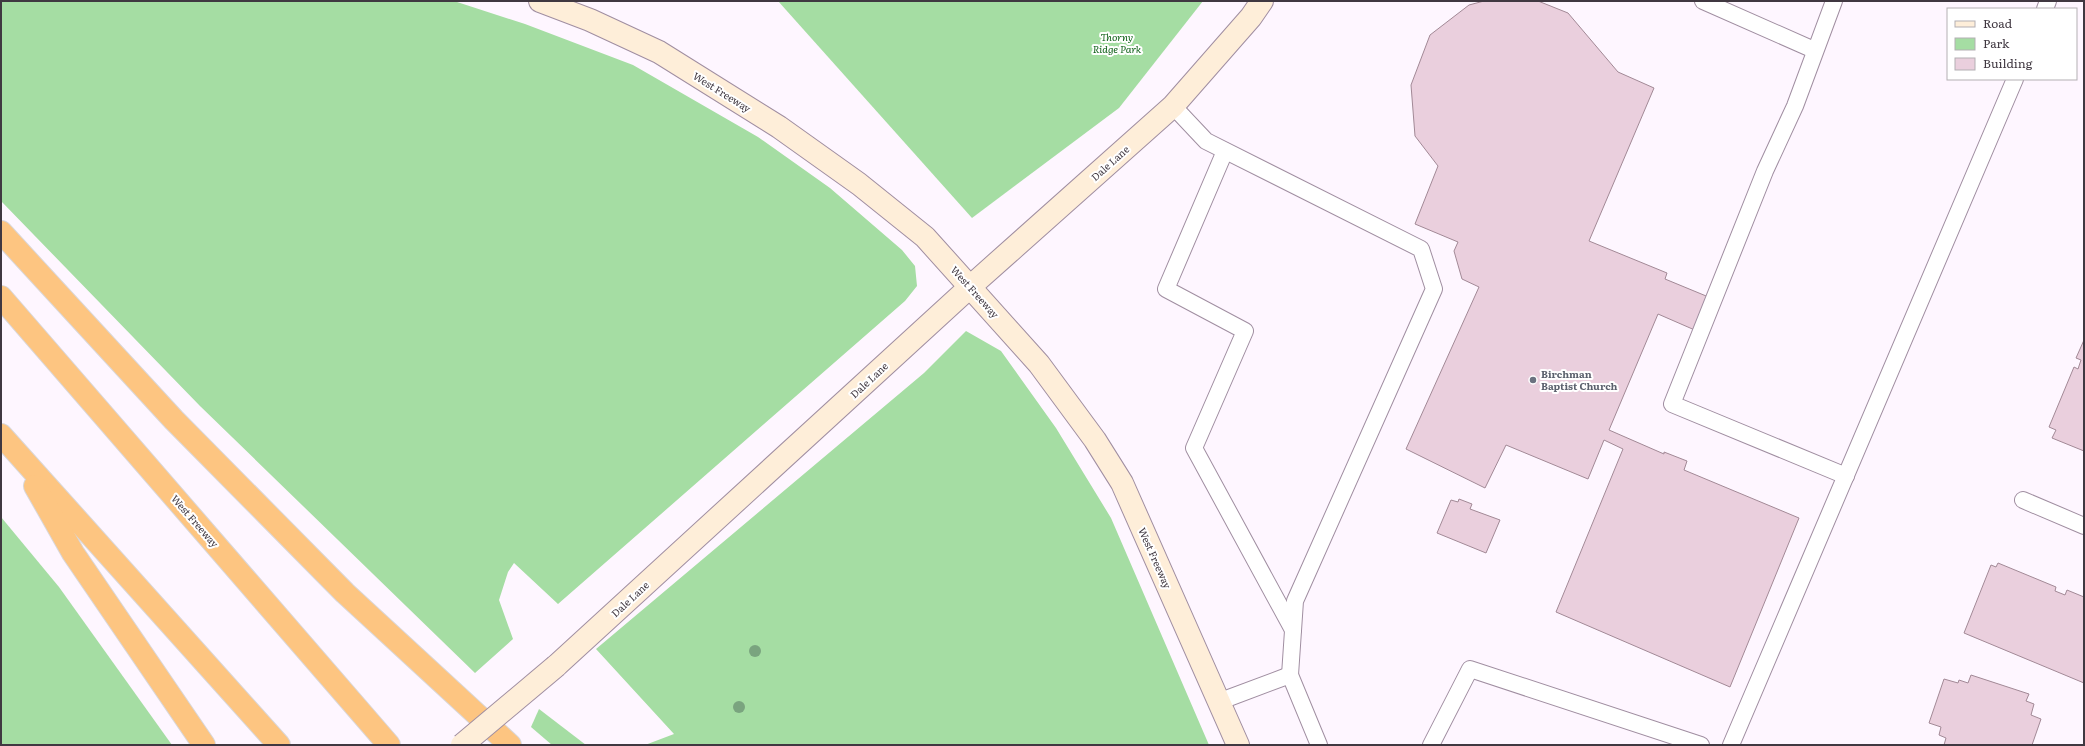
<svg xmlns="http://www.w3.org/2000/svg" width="2085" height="746" font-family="Literata,serif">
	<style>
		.green { fill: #a5dda3 }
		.building { fill: #eacfdd; stroke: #a28996 }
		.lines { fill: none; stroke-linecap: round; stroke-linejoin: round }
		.lane-casing { stroke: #a08ea1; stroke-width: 18 }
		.secondary-casing { stroke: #a08ea1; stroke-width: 24 }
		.highway-casing { stroke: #d9d7d9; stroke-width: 24 }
		.lane { stroke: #fff; stroke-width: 16 }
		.secondary { stroke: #feeed9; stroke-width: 22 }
		.highway { stroke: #fdc581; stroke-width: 22 }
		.secondary-bridge-casing { stroke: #a08ea1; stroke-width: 24; stroke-linecap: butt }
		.secondary-bridge { stroke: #feeed9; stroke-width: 22 }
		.tree { fill: #7aa47f }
		.worship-dot { fill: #6b7280; stroke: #fff; stroke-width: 1.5 }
		.labels { text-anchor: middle; stroke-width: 4; stroke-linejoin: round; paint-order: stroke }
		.park-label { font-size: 10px; font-style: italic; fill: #0e6017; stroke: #fff }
		.street-label { font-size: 10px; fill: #403841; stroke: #fff }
		.worship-label { font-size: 10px; font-weight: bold; fill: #5b616d; stroke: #fff; text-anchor: start }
	</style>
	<rect width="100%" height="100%" fill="#fef6ff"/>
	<g class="green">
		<polygon points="1,1 454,1 525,24 633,65 758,137 830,188 902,250 915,266 917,286 905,301 558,604 514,563 508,572 499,600 513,639 475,673 200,406 1,201"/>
		<polygon points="778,1 1203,1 1119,108 972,218"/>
		<polygon points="966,331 1001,351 1056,428 1111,518 1209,745 645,745 674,734 596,649 924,373"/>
		<polygon points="1,517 59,587 172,745 1,745"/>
		<polygon points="539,709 586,745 552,745 531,727"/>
	</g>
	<g class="building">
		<polygon points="1484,1 1538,1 1568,13 1618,72 1654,88 1589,241 1667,273 1665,279 1711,298 1697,331 1658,314 1609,430 1664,454 1664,452 1687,461 1684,470 1799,518 1730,687 1556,612 1623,449 1604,440 1588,479 1506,445 1485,488 1406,449 1479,287 1462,279 1454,251 1458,242 1415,224 1438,166 1415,136 1411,85 1430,35 1469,5"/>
		<polygon points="2084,340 2084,451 2052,438 2056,430 2049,427 2074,367 2078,369 2081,360 2076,358"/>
		<polygon points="1459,499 1472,504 1470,509 1500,520 1486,553 1437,533 1451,500 1458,502"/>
		<polygon points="1998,563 2056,587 2055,591 2065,595 2067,590 2084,597 2084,683 1964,633 1991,565 1996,567"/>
		<polygon points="1971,675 2029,694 2026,701 2034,704 2031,715 2041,719 2032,745 1944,745 1946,738 1939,735 1941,727 1929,723 1944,679 1958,683 1959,680 1968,683"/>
	</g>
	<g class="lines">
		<g class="lane-casing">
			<g id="lane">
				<polyline points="1703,1 1814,50"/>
				<polyline points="1834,1 1795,106 1765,171 1672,404 1846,476"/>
				<polyline points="2045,9 2048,1"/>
				<polyline points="1173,106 1206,141 1421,249 1434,289 1295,601 1290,675"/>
				<polyline points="1225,151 1166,289 1245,331 1194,448 1293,630"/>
				<polyline points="2023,500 2084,526"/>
				<polyline points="1218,702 1290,675 1319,745"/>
				<polyline points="1431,745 1470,669 1701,745"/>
				<polyline points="1731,745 2015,79"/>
			</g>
		</g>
		<g class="secondary-casing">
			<g id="secondary">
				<polyline points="540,1 590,20 659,52 779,127 859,184 925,237 1039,364 1095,440 1122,483 1238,745"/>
				<polyline points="556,666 971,286 1173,106 1251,17 1262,1"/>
			</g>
		</g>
		<g class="highway-casing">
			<g id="highway">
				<polyline points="1,232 174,420 345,593 510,745"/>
				<polyline points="1,297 389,745"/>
				<polyline points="1,435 279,745"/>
				<polyline points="35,486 73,553 204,745"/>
			</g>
		</g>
		<use href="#lane" class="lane"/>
		<use href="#secondary" class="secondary"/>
		<use href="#highway" class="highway"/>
		<g class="secondary-bridge-casing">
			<polyline id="secondary-bridge" points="462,745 556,666"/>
		</g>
		<use href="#secondary-bridge" class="secondary-bridge"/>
	</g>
	<g class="tree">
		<circle cx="755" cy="651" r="6"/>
		<circle cx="739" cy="707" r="6"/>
	</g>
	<circle class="worship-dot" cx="1533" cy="380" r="4"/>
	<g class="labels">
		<g class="park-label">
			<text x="1117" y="41">Thorny<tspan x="1117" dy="12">Ridge Park</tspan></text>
		</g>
		<g class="street-label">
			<text transform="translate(722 92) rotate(32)" y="4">West Freeway</text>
			<text transform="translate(1110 163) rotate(-42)" y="4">Dale Lane</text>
			<text transform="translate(975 292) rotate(48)" y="4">West Freeway</text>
			<text transform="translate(869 380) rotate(-43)" y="4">Dale Lane</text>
			<text transform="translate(195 521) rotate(49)" y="4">West Freeway</text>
			<text transform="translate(1155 558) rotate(66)" y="4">West Freeway</text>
			<text transform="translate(630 599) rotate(-43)" y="4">Dale Lane</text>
		</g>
		<g class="worship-label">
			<text x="1541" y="378">Birchman<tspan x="1541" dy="12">Baptist Church</tspan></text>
		</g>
	</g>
	<rect width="2085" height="746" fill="none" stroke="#403841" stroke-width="4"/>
	<rect x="1947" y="8" width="130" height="72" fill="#ffffff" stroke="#b3afb3"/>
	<rect x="1955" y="21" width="20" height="6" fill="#feeed9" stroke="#b3afb3"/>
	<text x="1983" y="28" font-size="12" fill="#403841">Road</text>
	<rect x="1955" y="38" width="20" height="12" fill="#a5dda3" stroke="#b3afb3"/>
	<text x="1983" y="48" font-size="12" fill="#403841">Park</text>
	<rect x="1955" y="58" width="20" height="12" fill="#eacfdd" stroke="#b3afb3"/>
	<text x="1983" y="68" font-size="12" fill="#403841">Building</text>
</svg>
